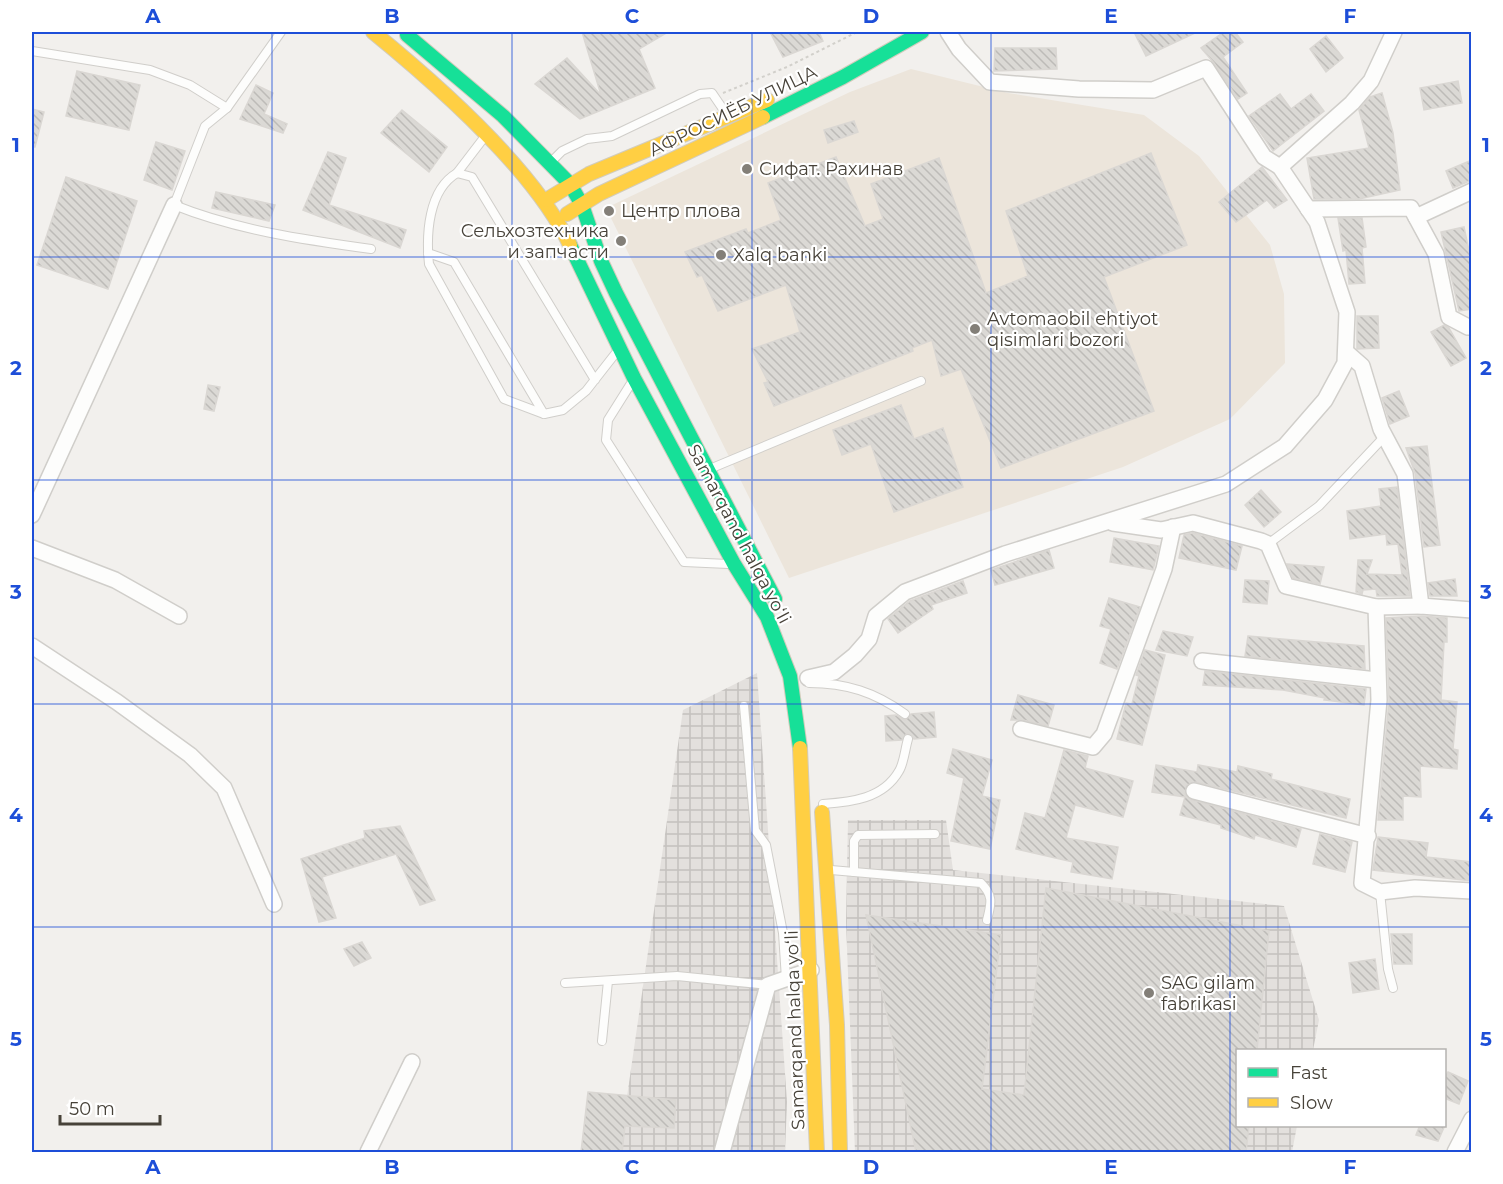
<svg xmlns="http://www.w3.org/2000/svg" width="1503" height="1184" font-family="Montserrat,sans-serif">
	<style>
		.commercial { fill: #ece5db }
		.industrial { fill: url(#industrial-grid) }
		.building { fill: url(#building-back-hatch); stroke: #dad7d3; stroke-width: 1.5 }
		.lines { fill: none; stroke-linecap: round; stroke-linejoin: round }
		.lane-casing { stroke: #d0ceca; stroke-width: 10 }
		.street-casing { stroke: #d0ceca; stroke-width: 18 }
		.fast-casing { stroke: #d2ccbc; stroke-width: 16 }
		.slow-casing { stroke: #d2ccbc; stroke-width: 16 }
		.path { stroke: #d2d0cb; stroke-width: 2; stroke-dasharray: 3 3; stroke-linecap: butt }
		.lane { stroke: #fdfdfc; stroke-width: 8 }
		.street { stroke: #fdfdfc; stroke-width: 15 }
		.fast { stroke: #16e098; stroke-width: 14 }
		.slow { stroke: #ffcf43; stroke-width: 14 }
		.grid { fill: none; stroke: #1d4ed8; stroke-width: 1.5; stroke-opacity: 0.55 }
		.poi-dot { fill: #837f78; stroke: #fff; stroke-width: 2 }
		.labels { text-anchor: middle; stroke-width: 4.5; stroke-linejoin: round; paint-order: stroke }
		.street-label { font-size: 18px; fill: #474239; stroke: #fff }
		.poi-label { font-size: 18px; fill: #474239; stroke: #fff; text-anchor: start }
		.neatline { fill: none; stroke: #1d4ed8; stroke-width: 2 }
		.grid-label { font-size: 20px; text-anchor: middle; font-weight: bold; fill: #1d4ed8 }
	</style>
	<defs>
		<pattern id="industrial-grid" width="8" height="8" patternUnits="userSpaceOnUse" patternTransform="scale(1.5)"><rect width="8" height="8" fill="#e3e0dd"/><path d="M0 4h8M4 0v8" fill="none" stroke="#c4c1be"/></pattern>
		<pattern id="building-back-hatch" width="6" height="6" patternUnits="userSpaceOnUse" patternTransform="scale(1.5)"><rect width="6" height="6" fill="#dbd9d5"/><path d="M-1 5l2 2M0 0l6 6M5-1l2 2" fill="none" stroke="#bdbbb8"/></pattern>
	</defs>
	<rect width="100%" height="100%" fill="#f2f0ed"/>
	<polygon class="commercial" points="911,69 1008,93 1144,115 1199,156 1270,245 1284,294 1285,363 1230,419 1123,467 789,578 606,208 850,92"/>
	<g class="industrial">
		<polygon points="757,673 787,1102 785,1152 619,1152 683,710"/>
		<polygon points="848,820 946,820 953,870 1284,906 1319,1020 1313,1050 1238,1050 1238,1126 1297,1126 1292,1152 855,1152 846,922"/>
	</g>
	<g class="building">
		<polygon points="582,32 668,32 639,49 655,88 580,119 535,84 567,58 601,95"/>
		<polygon points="770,32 819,32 823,41 783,57"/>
		<polygon points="1134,32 1197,32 1146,56"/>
		<polygon points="1224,32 1235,32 1243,42 1223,57 1247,93 1238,99 1214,63 1201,48"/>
		<polygon points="1326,36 1343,58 1326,72 1310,49"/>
		<polygon points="995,48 1056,48 1057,69 994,71"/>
		<polygon points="77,71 140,85 129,130 66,116"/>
		<polygon points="1458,81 1462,103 1424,110 1420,88"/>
		<polygon points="256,85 273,93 264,114 287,124 283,133 240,119"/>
		<polygon points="1382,93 1393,133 1400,190 1359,199 1314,199 1307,158 1369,148 1359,110 1370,97"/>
		<polygon points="1280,94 1291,109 1311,94 1324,111 1273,151 1249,116"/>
		<polygon points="32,109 44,112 35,147 32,147"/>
		<polygon points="402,110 447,147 429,172 381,133"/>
		<polygon points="854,121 858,132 828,143 824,130"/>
		<polygon points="156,142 185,151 172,190 144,180"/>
		<polygon points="328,152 346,158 329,205 406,230 400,248 303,210"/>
		<polygon points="1151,153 1187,245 1104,277 1154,411 1001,468 961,369 941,376 932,340 912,348 913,351 774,406 764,383 768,382 752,349 800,332 786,285 718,311 702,275 697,277 685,252 746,229 748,233 781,220 768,183 836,157 865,226 883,219 871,184 939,158 986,293 1028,276 1006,211"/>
		<polygon points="1472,160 1472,180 1453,188 1446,171"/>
		<polygon points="1262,167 1287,200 1274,208 1267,200 1236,222 1219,202"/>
		<polygon points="66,177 137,201 108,289 37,265"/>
		<polygon points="216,192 275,205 269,221 212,208"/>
		<polygon points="1338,218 1362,218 1366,247 1362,248 1365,283 1349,284 1346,250 1343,251"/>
		<polygon points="1464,227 1472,265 1472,309 1459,311 1441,232"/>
		<polygon points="1357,316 1378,316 1379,348 1357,349"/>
		<polygon points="1444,325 1449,328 1466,358 1451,366 1431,332"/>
		<polygon points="208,385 220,387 214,411 204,409"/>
		<polygon points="1399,391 1409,416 1390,424 1382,398"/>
		<polygon points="901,405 914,439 943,428 963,487 894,512 871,444 842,455 833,430"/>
		<polygon points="1427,446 1440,545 1424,547 1415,473 1406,448"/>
		<polygon points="1397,487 1410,596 1377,596 1376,589 1363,590 1362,594 1356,592 1358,560 1372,560 1367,574 1402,575 1398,544 1387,545 1386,534 1350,539 1347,511 1381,506 1379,489"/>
		<polygon points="1261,490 1281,512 1264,527 1245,505"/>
		<polygon points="1193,533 1242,546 1236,570 1179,558 1184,535"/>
		<polygon points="1114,538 1159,546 1153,570 1110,562"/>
		<polygon points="1049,550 1054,568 995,585 991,570"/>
		<polygon points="1287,564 1324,567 1320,584 1293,578"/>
		<polygon points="1455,579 1457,596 1430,596 1428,583"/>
		<polygon points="1245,580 1269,581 1267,604 1243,602"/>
		<polygon points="963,581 967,593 931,605 933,609 898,633 888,619 910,601"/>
		<polygon points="1109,598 1140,607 1117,669 1100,663 1111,629 1100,626"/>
		<polygon points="1421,616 1447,618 1447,642 1444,642 1441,700 1457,702 1453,749 1458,750 1457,769 1420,766 1421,797 1403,796 1403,820 1378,820 1389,701 1386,618"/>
		<polygon points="1163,631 1193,637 1187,656 1156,650"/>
		<polygon points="1248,636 1364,646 1365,669 1245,656"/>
		<polygon points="1145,650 1165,655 1142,745 1117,739 1126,703 1132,704 1139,676 1136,675"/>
		<polygon points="1205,671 1366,689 1364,705 1324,700 1325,698 1283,690 1203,685"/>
		<polygon points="1018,695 1054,705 1048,726 1023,720 1011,720"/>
		<polygon points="934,712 936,737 914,739 907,733 902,740 886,741 885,716 896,715 905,720 911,714"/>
		<polygon points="953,749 992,760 982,796 1000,800 990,849 951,841 964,778 947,773"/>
		<polygon points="1064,750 1088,756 1085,768 1133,781 1123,817 1075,805 1066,838 1118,847 1112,879 1071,872 1073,862 1016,849 1025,813 1045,818"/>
		<polygon points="1156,765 1197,772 1198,765 1237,772 1238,766 1272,774 1271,779 1350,799 1346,818 1196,782 1187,785 1185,794 1192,800 1301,829 1296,847 1255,835 1254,839 1221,828 1221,825 1180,815 1185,797 1152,792"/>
		<polygon points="400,826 435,900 420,905 396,854 322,877 336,918 319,922 301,859 365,838 364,831"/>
		<polygon points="1320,834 1352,842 1345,872 1313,864"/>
		<polygon points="1378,837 1428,843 1426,857 1472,862 1472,881 1373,870"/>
		<polygon points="1046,888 1269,931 1257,1050 1238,1050 1238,1125 1249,1125 1246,1152 916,1152 866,915 1001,935 982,1089 1024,1095"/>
		<polygon points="1391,934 1412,934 1412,964 1394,964"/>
		<polygon points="362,942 371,958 354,966 344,949"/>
		<polygon points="1375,959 1379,989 1353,993 1349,963"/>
		<polygon points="1448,1072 1468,1081 1459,1104 1444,1098 1444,1080"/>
		<polygon points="588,1092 676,1100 674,1128 625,1126 622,1152 581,1152"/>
		<polygon points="1420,1125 1445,1125 1438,1141 1416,1135"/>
	</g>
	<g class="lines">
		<g class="lane-casing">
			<g id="lane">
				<path d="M281 32 227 108 205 126 174 205C236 230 305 240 371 249"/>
				<polyline points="32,51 150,70 190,85 227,108"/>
				<polyline points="552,161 562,151 587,139 612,136 700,94 712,93 727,115"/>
				<polyline points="457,173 483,139"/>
				<polyline points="428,253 454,262 544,414"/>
				<path d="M595 380 472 177 457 173C428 190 426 235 429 264L504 399 544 414 563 410 586 391 615 354"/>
				<polyline points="630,385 608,420 606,440 684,562 728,564"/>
				<polyline points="712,468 921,381"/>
				<polyline points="1268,544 1319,506 1385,436"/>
				<path d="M809 683C846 683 875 692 905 714"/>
				<polyline points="744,706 755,830 766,845 783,933 786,979"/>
				<path d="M823 804C851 802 883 799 899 771 904 763 905 749 908 739"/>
				<path d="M831 870 981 883C994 896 991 904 987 920"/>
				<polyline points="854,872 854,841 858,835 935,834"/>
				<polyline points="1380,892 1388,969 1393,988"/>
				<polyline points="565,983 677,976 768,985"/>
				<polyline points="602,1041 608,981"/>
			</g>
		</g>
		<g class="street-casing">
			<g id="street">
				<polyline points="1280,167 1352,103 1371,81 1394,32"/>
				<polyline points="1308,209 1411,208 1436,254 1449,317 1468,327 1472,326"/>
				<polyline points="1416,217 1472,191"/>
				<polyline points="1346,352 1362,366 1381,429 1405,474 1421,606 1472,610"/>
				<polyline points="32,515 174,205"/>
				<polyline points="1113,523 1161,530 1193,523 1261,541 1268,544 1286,586 1376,607 1379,700 1362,883 1380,892 1415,888 1472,891"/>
				<polyline points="32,548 115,580 179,616"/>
				<polyline points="1376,607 1421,606"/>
				<polyline points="32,646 117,702 190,755 224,788 274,904"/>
				<polyline points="1202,661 1377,680"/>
				<polyline points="808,678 834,672 855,655 869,639 876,616 905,592 1005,554 1226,484 1285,446 1325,400 1345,363 1347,312 1317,222 1280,167 1264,157 1206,68 1153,90 1079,89 990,82 959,49 948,32"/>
				<polyline points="1021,729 1093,747 1104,734 1164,569 1173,527"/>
				<polyline points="1194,791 1368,836"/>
				<polyline points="368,1152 412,1062"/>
				<polyline points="722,1152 768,985 811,970"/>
				<polyline points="1455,1152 1472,1119"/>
			</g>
		</g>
		<g class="fast-casing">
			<g id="fast">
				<polyline points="407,35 503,116 570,184 582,205 601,261 616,293 775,599"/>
				<polyline points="763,117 843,77 922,32"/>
				<polyline points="570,245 634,378 734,564 767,617 790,676 800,748"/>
			</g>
		</g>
		<g class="slow-casing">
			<g id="slow">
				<path d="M373 32C438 85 534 169 570 245"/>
				<polyline points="546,200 589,174 767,100"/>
				<polyline points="567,214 599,194 763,117"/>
				<polyline points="800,748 817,1152"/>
				<polyline points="822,812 837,1025 840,1152"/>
			</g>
		</g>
		<polyline class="path" points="723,93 787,67 857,32"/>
		<use href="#lane" class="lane"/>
		<use href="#street" class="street"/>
		<use href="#fast" class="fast"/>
		<use href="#slow" class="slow"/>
	</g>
	<path class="grid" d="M272 32V1152M512 32V1152M752 32V1152M991 32V1152M1230 32V1152M32 257H1472M32 480H1472M32 704H1472M32 927H1472"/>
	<g class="poi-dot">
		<circle cx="747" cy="169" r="6"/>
		<circle cx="609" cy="211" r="6"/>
		<circle cx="621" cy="241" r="6"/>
		<circle cx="721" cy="255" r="6"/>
		<circle cx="975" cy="329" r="6"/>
		<circle cx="1149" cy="993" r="6"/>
	</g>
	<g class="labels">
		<g class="street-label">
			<text transform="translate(733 111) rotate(-26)" y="6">АФРОСИЁБ УЛИЦА</text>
			<text transform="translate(739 534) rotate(62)" y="6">Samarqand halqa yoʻli</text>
			<text transform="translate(795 1030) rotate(-92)" y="6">Samarqand halqa yoʻli</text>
		</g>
		<g class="poi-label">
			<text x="759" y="175">Сифат. Рахинав</text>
			<text x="621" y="217">Центр плова</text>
			<text x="609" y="237" text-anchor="end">Сельхозтехника<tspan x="609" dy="21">и запчасти</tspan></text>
			<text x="733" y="261">Xalq banki</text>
			<text x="987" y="325">Avtomaobil ehtiyot<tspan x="987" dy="21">qisimlari bozori</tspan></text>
			<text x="1161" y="989">SAG gilam<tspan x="1161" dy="21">fabrikasi</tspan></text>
		</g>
	</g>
	<rect width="1503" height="1184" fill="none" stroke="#ffffff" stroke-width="66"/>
	<rect x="1236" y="1049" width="210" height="78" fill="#ffffff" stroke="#b5b3b0" stroke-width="1.5"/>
	<rect x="1248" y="1068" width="30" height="9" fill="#16e098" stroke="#b5b3b0" stroke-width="1.5"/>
	<text x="1290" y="1079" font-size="18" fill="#474239">Fast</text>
	<rect x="1248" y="1098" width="30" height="9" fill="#ffcf43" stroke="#b5b3b0" stroke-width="1.5"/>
	<text x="1290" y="1109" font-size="18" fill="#474239">Slow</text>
	<path d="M60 1115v9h100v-9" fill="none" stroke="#474239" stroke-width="3"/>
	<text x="69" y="1115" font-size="18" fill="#474239" stroke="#ffffff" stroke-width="4.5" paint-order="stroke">50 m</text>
	<rect x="33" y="33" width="1437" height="1118" class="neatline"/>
	<g class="grid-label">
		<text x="153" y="23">A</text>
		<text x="392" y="23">B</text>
		<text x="632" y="23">C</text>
		<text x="871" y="23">D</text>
		<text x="1111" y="23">E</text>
		<text x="1350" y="23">F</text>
		<text x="16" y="152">1</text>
		<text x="1486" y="152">1</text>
		<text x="16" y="375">2</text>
		<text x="1486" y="375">2</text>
		<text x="16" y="599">3</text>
		<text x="1486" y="599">3</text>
		<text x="16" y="822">4</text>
		<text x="1486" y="822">4</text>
		<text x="16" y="1046">5</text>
		<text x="1486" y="1046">5</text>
		<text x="153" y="1174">A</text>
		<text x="392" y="1174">B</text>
		<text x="632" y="1174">C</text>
		<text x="871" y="1174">D</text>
		<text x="1111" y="1174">E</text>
		<text x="1350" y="1174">F</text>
	</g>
</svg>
